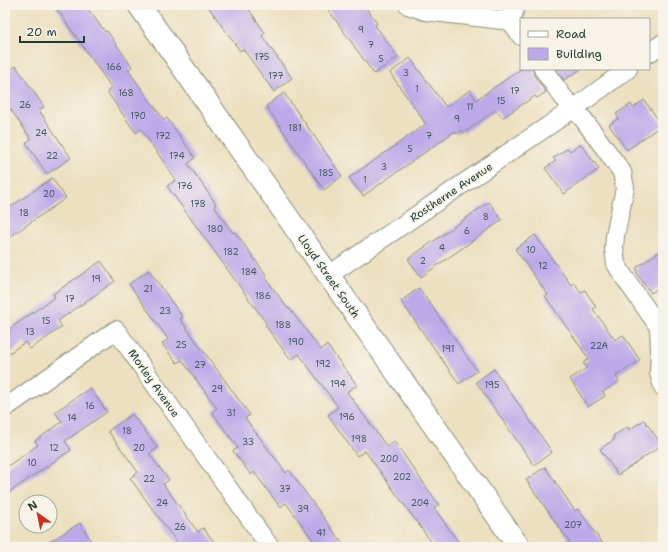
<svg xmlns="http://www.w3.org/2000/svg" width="668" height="552" font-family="'Shantell Sans',sans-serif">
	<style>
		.building { fill: #bba9e9 }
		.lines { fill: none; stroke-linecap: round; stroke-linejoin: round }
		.minor-casing { stroke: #868e7a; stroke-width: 20 }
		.tertiary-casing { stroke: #868e7a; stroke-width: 24 }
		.minor { stroke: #fff; stroke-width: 18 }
		.tertiary { stroke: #fff; stroke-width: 22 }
		.labels { text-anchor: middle; stroke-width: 3; stroke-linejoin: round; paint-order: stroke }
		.number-label { font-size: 9px; fill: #465861 }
		.street-label { font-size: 11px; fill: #1f3d34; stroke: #f7f3e8 }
	</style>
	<rect width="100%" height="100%" fill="#f7f3e8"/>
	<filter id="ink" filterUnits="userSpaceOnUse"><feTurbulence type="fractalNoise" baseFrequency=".025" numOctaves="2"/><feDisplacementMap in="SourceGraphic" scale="8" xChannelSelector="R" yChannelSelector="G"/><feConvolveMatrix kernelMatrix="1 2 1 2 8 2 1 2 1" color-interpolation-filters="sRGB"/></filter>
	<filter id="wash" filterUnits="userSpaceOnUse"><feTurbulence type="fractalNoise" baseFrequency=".012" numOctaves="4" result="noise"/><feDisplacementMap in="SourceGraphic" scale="16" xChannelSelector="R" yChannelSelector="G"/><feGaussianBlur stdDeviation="0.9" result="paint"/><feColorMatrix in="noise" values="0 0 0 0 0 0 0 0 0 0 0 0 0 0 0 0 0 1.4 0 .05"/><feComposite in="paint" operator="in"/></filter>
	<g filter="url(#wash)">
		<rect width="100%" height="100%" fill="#ece0c0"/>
		<g id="blocks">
			<g class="building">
				<polygon points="54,5 85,5 105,32 107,31 132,67 128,70 164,120 167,118 195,158 188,164 216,204 214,206 233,233 235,232 267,276 265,277 288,309 289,308 321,350 327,345 357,385 347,392 387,447 394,441 439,505 434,508 462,547 435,547 365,451 357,456 328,415 338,407 299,354 291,360 265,325 267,324 167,186 176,180 141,129 136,133 107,92 112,88"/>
				<polygon points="207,5 246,5 265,33 262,36 292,78 274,92 243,49 240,51"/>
				<polygon points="325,5 364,5 377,23 375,25 398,57 374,74"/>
				<polygon points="410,58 446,107 470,90 476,100 521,69 533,69 534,75 546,92 537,98 535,96 502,118 496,110 464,133 462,130 457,134 455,131 363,196 349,178 426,124 390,73"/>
				<polygon points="16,66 44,107 39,110 71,158 47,174 26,143 31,139 5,101 5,74"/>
				<polygon points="556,69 581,69 564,80"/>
				<polygon points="284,93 342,176 324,190 266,106"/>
				<polygon points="644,100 662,125 627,150 609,125 619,118 616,114 631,104 633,108"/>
				<polygon points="581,144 599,169 564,194 545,168 556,161 553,158 568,148 570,151"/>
				<polygon points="52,178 66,198 5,240 5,211"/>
				<polygon points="489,202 502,220 421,277 408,259"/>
				<polygon points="535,235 571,285 574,283 581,292 585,290 596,307 593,309 615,340 623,335 640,360 616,376 619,381 603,392 605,396 588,407 570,379 587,368 583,363 589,359 545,296 548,295 515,249"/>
				<polygon points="663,249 663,285 651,293 637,274 637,267"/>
				<polygon points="101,261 115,281 58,321 62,327 30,349 25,342 5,356 5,332 55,297 53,294"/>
				<polygon points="149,270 183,318 180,319 250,415 245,418 286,473 289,470 345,547 318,547 286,503 280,507 254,472 251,475 233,451 238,448 212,412 217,408 182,360 177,363 162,344 168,339 129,284"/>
				<polygon points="419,288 477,371 459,384 401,301"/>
				<polygon points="494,369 552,452 534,465 476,382"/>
				<polygon points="90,388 107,412 65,441 71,450 5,495 5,468 38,445 35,441 62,422 55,412"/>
				<polygon points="132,414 158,448 149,454 169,480 163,484 198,532 203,528 218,547 177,547 179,545 130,478 138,472 108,431"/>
				<polygon points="644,420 662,445 618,475 600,449 615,439 613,436 628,427 629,430"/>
				<polygon points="545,467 575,511 578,509 605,547 573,547 526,480"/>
				<polygon points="80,523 95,547 41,547"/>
			</g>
		</g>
	</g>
	<g filter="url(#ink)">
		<use href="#blocks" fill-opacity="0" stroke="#868e7a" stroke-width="1"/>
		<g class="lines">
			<g class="minor-casing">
				<g id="minor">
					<polyline points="408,5 425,11 511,21"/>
					<polyline points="516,5 511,21 521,36"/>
					<polyline points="649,53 663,43"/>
					<polyline points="543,69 563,97 584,120 622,172 625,188 615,236 614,248 616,264 624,277 659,327"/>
					<polyline points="329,275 573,109 628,69"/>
					<polyline points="663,328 659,327 660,350 659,373 663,387"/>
					<polyline points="5,408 116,330 270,547"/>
				</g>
			</g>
			<g class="tertiary-casing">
				<polyline id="tertiary" points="139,5 519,547"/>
			</g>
			<use href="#minor" class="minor"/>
			<use href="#tertiary" class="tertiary"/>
		</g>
	</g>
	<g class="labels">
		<g class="number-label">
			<text x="361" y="33">9</text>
			<text x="371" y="48">7</text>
			<text x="262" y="60">175</text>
			<text x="381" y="62">5</text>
			<text x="114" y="70">166</text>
			<text x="406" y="76">3</text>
			<text x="276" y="79">177</text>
			<text x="417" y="92">1</text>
			<text x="515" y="94">17</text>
			<text x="126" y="96">168</text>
			<text x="501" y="104">15</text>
			<text x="25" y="108">26</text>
			<text x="470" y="110">11</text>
			<text x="138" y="119">170</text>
			<text x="457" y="122">9</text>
			<text x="295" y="131">181</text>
			<text x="41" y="136">24</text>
			<text x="163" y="139">172</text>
			<text x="429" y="139">7</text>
			<text x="410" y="152">5</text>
			<text x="52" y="159">22</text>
			<text x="177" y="159">174</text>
			<text x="384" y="170">3</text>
			<text x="326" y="176">185</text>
			<text x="365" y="183">1</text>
			<text x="185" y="189">176</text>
			<text x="49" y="197">20</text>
			<text x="198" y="207">178</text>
			<text x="24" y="216">18</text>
			<text x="486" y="220">8</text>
			<text x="215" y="232">180</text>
			<text x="467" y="234">6</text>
			<text x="442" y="251">4</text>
			<text x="531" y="253">10</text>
			<text x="231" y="255">182</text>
			<text x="423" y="264">2</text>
			<text x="543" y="269">12</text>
			<text x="249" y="275">184</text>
			<text x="96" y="282">19</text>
			<text x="148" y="292">21</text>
			<text x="263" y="299">186</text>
			<text x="70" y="302">17</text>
			<text x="165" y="314">23</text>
			<text x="46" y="324">15</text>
			<text x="283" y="328">188</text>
			<text x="30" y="335">13</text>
			<text x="296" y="345">190</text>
			<text x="181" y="348">25</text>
			<text x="599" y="349">22A</text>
			<text x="448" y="352">191</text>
			<text x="323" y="367">192</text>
			<text x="200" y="368">27</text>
			<text x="338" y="387">194</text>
			<text x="492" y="388">195</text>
			<text x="217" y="392">29</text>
			<text x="90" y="409">16</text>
			<text x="231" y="416">31</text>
			<text x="347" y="420">196</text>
			<text x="72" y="421">14</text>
			<text x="127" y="434">18</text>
			<text x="359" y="442">198</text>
			<text x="248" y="445">33</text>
			<text x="54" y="451">12</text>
			<text x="139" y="451">20</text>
			<text x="389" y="462">200</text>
			<text x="32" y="466">10</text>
			<text x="402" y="480">202</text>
			<text x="149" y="482">22</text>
			<text x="285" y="492">37</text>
			<text x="162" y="506">24</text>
			<text x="420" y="506">204</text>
			<text x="303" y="512">39</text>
			<text x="573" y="528">207</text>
			<text x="180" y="530">26</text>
			<text x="321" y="536">41</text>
		</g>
		<g class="street-label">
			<text transform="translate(451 192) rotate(-34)" y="4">Rostherne Avenue</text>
			<text transform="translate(329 276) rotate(55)" y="4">Lloyd Street South</text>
			<text transform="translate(154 383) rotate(55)" y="4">Morley Avenue</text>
		</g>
	</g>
	<rect width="668" height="552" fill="none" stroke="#f7f3e8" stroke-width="20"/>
	<rect x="520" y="18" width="130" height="52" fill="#f7f3e8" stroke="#a1aaa0"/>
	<rect x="528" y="31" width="20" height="6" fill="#ffffff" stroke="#a1aaa0"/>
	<text x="556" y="38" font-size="12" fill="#1f3d34">Road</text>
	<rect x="528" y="48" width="20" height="12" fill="#bba9e9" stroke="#a1aaa0"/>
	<text x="556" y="58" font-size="12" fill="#1f3d34">Building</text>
	<g transform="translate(38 514) rotate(327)"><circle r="19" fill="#f7f3e8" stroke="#a1aaa0"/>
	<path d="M0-3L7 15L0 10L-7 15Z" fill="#c8321e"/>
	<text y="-6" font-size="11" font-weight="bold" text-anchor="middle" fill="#1f3d34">N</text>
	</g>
	<path d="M20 36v6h64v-6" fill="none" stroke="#1f3d34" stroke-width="2"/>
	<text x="26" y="36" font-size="12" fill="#1f3d34" stroke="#f7f3e8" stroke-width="3" paint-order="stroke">20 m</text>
</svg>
